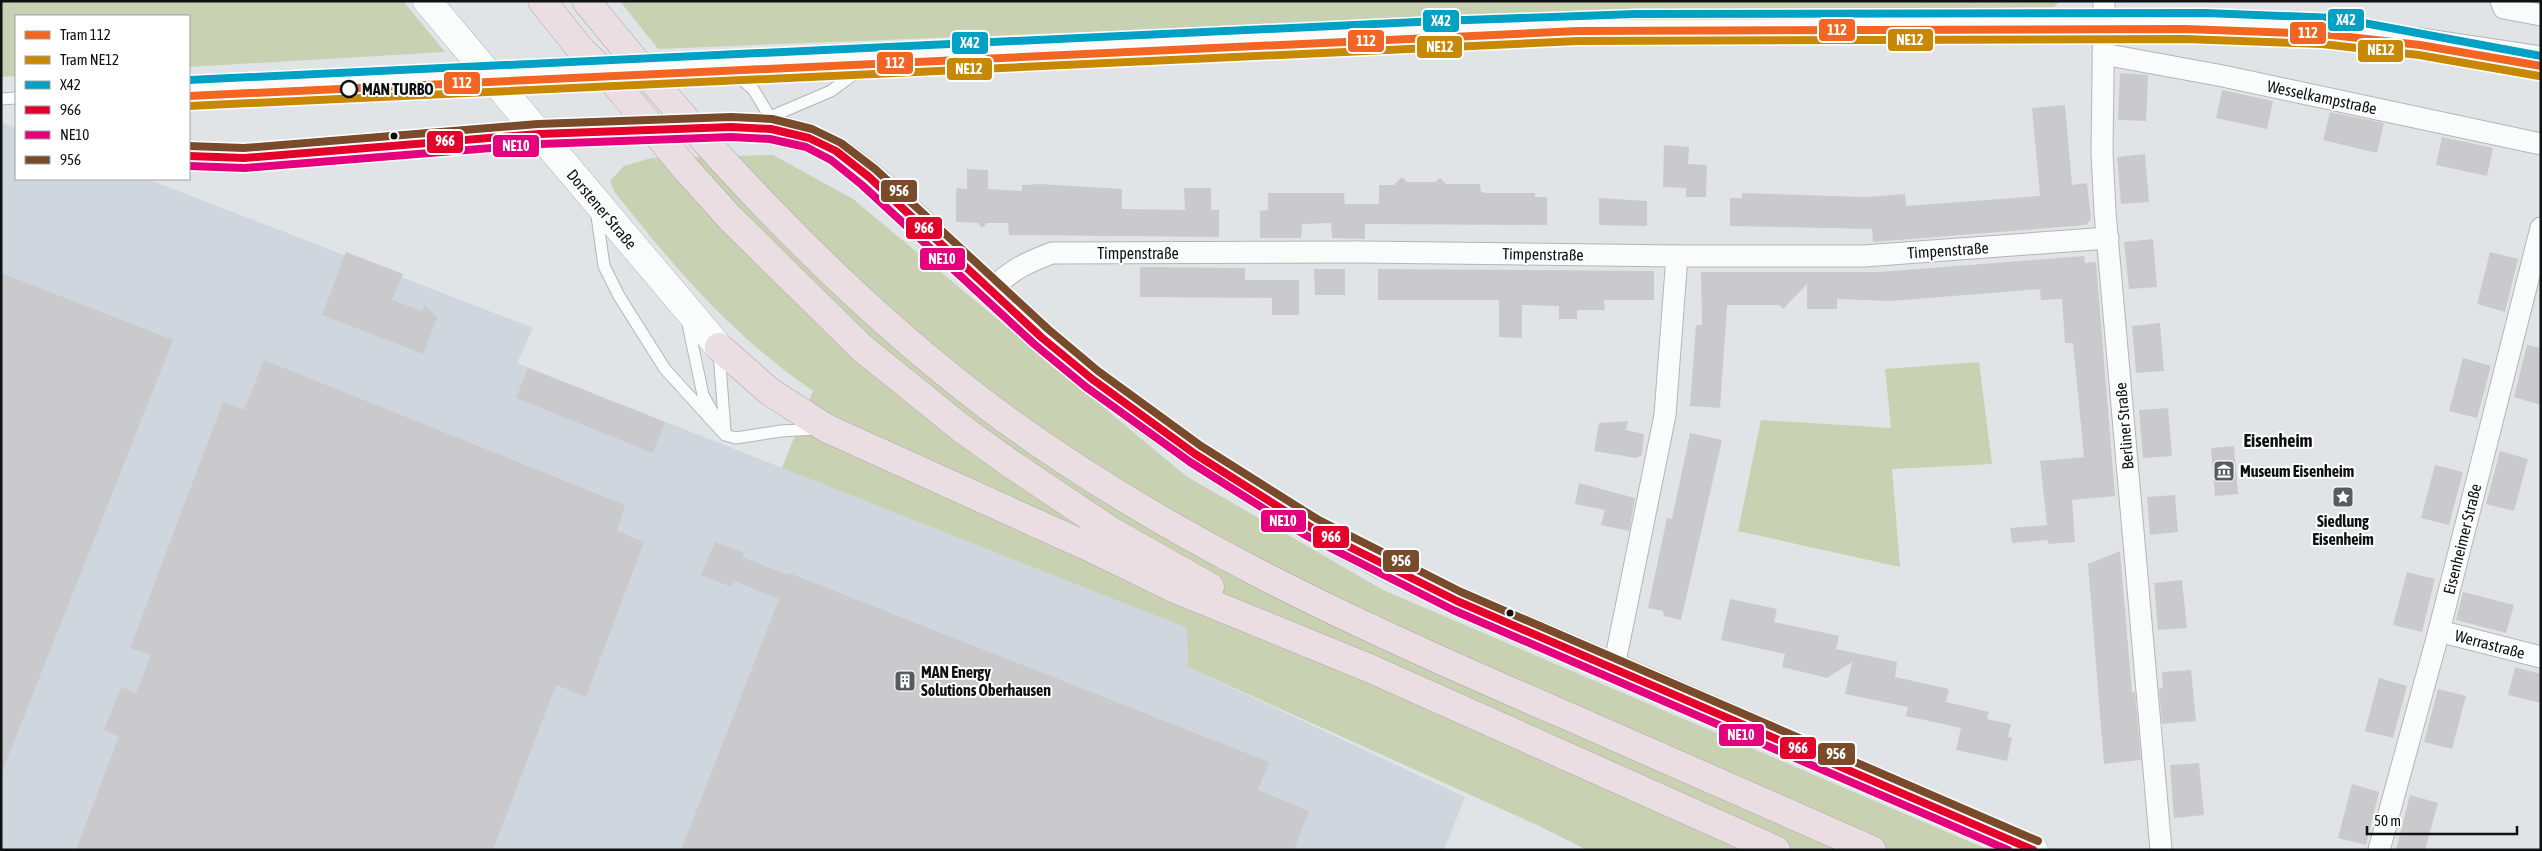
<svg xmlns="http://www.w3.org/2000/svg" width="2542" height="851" font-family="'Asap Condensed',sans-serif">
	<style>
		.built { fill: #d0d6de }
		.green { fill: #c8d1b1 }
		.building { fill: #cacacd }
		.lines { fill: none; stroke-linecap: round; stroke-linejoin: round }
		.lane-casing { stroke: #b3b6b8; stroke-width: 13 }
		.street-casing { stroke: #b3b6b8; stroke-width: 23 }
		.secondary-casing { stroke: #b3b6b8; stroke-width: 29 }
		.highway-casing { stroke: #b4a6ab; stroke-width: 29 }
		.lane { stroke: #fafbfb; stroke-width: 11 }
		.street { stroke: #fafbfb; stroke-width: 21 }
		.secondary { stroke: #fafbfb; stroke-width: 28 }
		.highway { stroke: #ebdee2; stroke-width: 28 }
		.lane-bridge-casing { stroke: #b3b6b8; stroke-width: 13; stroke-linecap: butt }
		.secondary-bridge-casing { stroke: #b3b6b8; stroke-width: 29; stroke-linecap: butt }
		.lane-bridge { stroke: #fafbfb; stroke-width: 11 }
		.secondary-bridge { stroke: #fafbfb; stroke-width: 28 }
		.bus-1-casing { stroke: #fff; stroke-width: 11 }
		.bus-2-casing { stroke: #fff; stroke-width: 11 }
		.bus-3-casing { stroke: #fff; stroke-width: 11 }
		.bus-4-casing { stroke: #fff; stroke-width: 11 }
		.bus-1 { stroke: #01a1c5; stroke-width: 8 }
		.bus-2 { stroke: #e4002b; stroke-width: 8 }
		.bus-3 { stroke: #e5007d; stroke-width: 8 }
		.bus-4 { stroke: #7a4b2a; stroke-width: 8 }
		.tram-1-casing { stroke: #fff; stroke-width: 11 }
		.tram-2-casing { stroke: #fff; stroke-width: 11 }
		.tram-1 { stroke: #f26522; stroke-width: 8 }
		.tram-2 { stroke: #c98804; stroke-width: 8 }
		.stop-dot { fill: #fff; stroke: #0f1112; stroke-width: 2.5 }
		.bus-dot { fill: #0f1112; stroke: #fff; stroke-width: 2 }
		.labels { text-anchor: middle; stroke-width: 4; stroke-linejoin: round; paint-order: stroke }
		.stop-label { font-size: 16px; font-weight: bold; fill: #0f1112; stroke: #fff; text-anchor: start }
		.street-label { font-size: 16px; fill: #0f1112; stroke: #fff }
		.poi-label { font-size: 16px; font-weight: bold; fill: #0f1112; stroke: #fff; text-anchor: start }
		.neighbourhood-label { font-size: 18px; font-weight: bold; fill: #0f1112; stroke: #fff }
		.line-badge { stroke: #fff; stroke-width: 2 }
		.badge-label { font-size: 14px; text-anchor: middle; font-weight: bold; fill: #fff }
	</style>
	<rect width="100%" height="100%" fill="#e1e4e7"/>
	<polygon class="built" points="1,122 16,128 16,179 147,179 533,328 517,363 1187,628 1188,667 1465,797 1444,850 1,850"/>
	<g class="green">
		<polygon points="1,1 403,1 445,52 189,67 189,16 16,16 16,76 1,77"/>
		<polygon points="620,1 2060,1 2054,7 1439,18 658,49"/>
		<path d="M773 155 853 199 1186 476 1383 590 1989 850H1587L1539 826 1188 667 1187 628 782 468 813 391C733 336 674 268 614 191L610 181 624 166 651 158Z"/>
		<polygon points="1979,362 1992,464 1892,469 1900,567 1738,531 1761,420 1891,428 1885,369"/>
	</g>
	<g class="building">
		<polygon points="2120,73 2148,75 2146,121 2118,120"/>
		<polygon points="2222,90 2273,101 2267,129 2216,118"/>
		<polygon points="2065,105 2072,185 2087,183 2091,219 2086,225 1873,242 1872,229 1730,226 1730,198 1742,198 1742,193 1867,197 1905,194 1906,206 2040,196 2032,108"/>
		<polygon points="2330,112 2384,123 2377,153 2323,140"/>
		<polygon points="2442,137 2493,148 2487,176 2436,165"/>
		<polygon points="1664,145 1689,147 1688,164 1707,165 1706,197 1686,197 1686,188 1663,187"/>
		<polygon points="2145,154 2149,202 2121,204 2117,157"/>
		<polygon points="967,169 988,170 988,189 1022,191 1022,185 1040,184 1122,189 1122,209 1185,210 1184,188 1211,188 1211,210 1219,210 1219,237 1009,235 1008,223 987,223 982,228 978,223 956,222 956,193 957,188 967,189"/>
		<polygon points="1402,177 1407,182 1435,182 1440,178 1446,184 1480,184 1481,192 1487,193 1535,193 1535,197 1547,197 1547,225 1365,224 1365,239 1332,238 1331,223 1302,224 1301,238 1260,238 1260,211 1268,210 1268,193 1344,193 1345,204 1379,204 1379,185 1394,185"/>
		<polygon points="1599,198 1647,201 1647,226 1599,225"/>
		<polygon points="2153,239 2157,287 2129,289 2124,242"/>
		<polygon points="346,252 403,274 392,300 422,311 425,305 437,318 423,354 322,315"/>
		<polygon points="2490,252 2518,259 2505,312 2477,304"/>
		<polygon points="2084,256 2085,263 2096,262 2115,496 2072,500 2075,542 2048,544 2048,540 2012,543 2010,528 2047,525 2040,461 2084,457 2073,343 2065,343 2062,299 2041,300 2040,289 1891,301 1837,299 1837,309 1807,309 1807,284 1783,309 1779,305 1727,305 1720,408 1690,406 1696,325 1702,325 1701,272 1879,272"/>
		<polygon points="1140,267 1245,268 1245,280 1299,280 1299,315 1272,315 1272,298 1140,297"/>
		<polygon points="1314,269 1345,269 1345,295 1315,295"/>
		<polygon points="1378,269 1654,271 1654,300 1604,300 1605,310 1577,310 1577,319 1559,319 1559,306 1522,305 1522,338 1499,337 1499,300 1378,300"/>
		<polygon points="1,273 173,340 2,772 1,771"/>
		<polygon points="2160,323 2164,371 2136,373 2132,326"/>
		<polygon points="2527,345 2541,348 2541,405 2514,397"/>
		<polygon points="2463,358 2491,366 2477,418 2449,411"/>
		<polygon points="264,360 625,505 617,531 644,542 586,697 556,685 493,850 76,850 119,736 104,730 121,687 136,693 151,655 130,648 223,402 244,410"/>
		<polygon points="528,368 665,422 653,453 516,398"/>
		<polygon points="2168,408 2172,456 2143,458 2139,410"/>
		<polygon points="1628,421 1626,430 1644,434 1642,455 1636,458 1594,451 1599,423"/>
		<polygon points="1690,433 1722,440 1681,620 1664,616 1663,611 1648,608 1667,518 1672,519"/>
		<polygon points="2234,446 2238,494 2215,496 2211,448"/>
		<polygon points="2500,451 2528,459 2514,511 2486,504"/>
		<polygon points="2435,465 2463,472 2449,525 2421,518"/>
		<polygon points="1579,483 1635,498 1629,531 1601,525 1605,510 1575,504"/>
		<polygon points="2175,495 2178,532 2150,535 2147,497"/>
		<polygon points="715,542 744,553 742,557 788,575 789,573 1269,762 1258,790 1309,811 1294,850 681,850 779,599 734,581 731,587 701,575"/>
		<polygon points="2120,551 2132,693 2135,692 2141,760 2104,764 2088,564"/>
		<polygon points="2407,572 2435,579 2422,632 2393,625"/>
		<polygon points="2182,580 2187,628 2158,630 2154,583"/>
		<polygon points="2463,592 2514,605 2506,633 2456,620"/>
		<polygon points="1730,599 1777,609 1774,622 1839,636 1836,649 1897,662 1895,677 1949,689 1946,702 1989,712 1987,719 2011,724 2008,737 2012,738 2007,761 1956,750 1961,728 1906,716 1908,707 1845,694 1852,662 1827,678 1782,667 1785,654 1721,640"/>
		<polygon points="2515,667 2541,674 2541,703 2508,695"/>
		<polygon points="2191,670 2196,721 2162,724 2159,689 2163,688 2162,672"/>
		<polygon points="2379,678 2407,686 2393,738 2365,731"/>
		<polygon points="2438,689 2466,696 2452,749 2424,742"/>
		<polygon points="2199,763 2204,815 2174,818 2170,765"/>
		<polygon points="2352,784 2379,792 2366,845 2338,838"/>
		<polygon points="2410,795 2438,803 2425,850 2396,850"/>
	</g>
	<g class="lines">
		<g class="lane-casing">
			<g id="lane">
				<polyline points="2130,24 2206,23 2336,28 2378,34 2421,34 2541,52"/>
				<polyline points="2394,38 2420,45 2541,66"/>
				<polyline points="725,65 753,89 770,117"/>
				<polyline points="703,66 1547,26 2080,23"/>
				<polyline points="189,90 519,75"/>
				<polyline points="771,129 770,117 831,91 877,57"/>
				<polyline points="596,209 604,266 619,296 665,369 725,435 736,438 781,431 816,429"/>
				<polyline points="688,324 703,395 717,420"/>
				<polyline points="719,352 725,431"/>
			</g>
		</g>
		<g class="street-casing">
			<g id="street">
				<polyline points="2104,1 2102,152 2105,212 2161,850"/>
				<polyline points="2501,1 2504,8 2541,15"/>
				<polyline points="2103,54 2223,76 2541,144"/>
				<path d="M991 291C1008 271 1028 262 1052 253L1362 252 1677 256H1864L2108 238"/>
				<polyline points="2439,631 2541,657"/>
				<polyline points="1614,667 1665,415 1677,256"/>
				<polyline points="2379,850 2439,631 2541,228"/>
			</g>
		</g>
		<g class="secondary-casing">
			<g id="secondary">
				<polyline points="427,1 719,347"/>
				<path d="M731 127C768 128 801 132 833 150 879 176 931 233 969 270 1026 325 1085 376 1149 422 1235 483 1326 539 1422 585 1486 615 1552 640 1617 668 1756 729 1894 791 2034 850"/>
				<polyline points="189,156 244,158 539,134 612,131"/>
			</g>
		</g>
		<g class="highway-casing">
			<g id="highway">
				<polyline points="542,1 582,51 607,74 686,169 730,218 862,348 961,428 1014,466 1111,531 1210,587"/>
				<path d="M586 1C706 149 837 292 989 407 1164 538 1363 628 1563 714 1666 759 1769 804 1872 850"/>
				<polyline points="719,347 769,391 826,428 1091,548 1173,588 1369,668 1776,850"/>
			</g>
		</g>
		<use href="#lane" class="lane"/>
		<use href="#street" class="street"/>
		<use href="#secondary" class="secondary"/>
		<use href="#highway" class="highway"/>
		<g class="lane-bridge-casing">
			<g id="lane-bridge">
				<polyline points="2080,23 2130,24"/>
				<polyline points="519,75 703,66"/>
				<polyline points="1,99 16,98"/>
			</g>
		</g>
		<g class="secondary-bridge-casing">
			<polyline id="secondary-bridge" points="612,131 731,127"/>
		</g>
		<use href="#lane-bridge" class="lane-bridge"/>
		<use href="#secondary-bridge" class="secondary-bridge"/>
		<g class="bus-1-casing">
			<polyline id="bus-1" points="189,80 1438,21 1635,14 2206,13 2337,18 2541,56"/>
		</g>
		<g class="bus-2-casing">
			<polyline id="bus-2" points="189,156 244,158 539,134 731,127 771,129 809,138 836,151 869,177 1041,337 1092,379 1195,454 1312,528 1457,601 2033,850"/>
		</g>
		<g class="bus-3-casing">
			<polyline id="bus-3" points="189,166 245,168 540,144 731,137 770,139 806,147 831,160 862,185 1034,344 1086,387 1190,462 1307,536 1453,610 2008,850"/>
		</g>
		<g class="bus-4-casing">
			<polyline id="bus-4" points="189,146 244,148 538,124 731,117 772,119 812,129 841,143 875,169 1048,329 1098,371 1201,446 1317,519 1461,592 2038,841"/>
		</g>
		<use href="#bus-1" class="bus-1"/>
		<use href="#bus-2" class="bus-2"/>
		<use href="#bus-3" class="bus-3"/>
		<use href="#bus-4" class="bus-4"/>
		<g class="tram-1-casing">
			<polyline id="tram-1" points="189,96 1578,31 2185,29 2323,34 2420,45 2541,66"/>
		</g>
		<g class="tram-2-casing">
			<polyline id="tram-2" points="189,106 1578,41 2185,39 2322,44 2419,55 2539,76"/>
		</g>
		<use href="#tram-1" class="tram-1"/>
		<use href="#tram-2" class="tram-2"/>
	</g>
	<defs>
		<g id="museum-square" transform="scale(1.125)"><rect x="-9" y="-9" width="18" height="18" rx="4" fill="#585b5d" stroke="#fff"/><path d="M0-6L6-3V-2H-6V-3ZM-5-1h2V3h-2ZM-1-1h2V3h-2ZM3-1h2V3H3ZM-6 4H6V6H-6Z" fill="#fff"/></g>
		<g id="sight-square" transform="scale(1.125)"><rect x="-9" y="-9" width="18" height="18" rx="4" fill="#585b5d" stroke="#fff"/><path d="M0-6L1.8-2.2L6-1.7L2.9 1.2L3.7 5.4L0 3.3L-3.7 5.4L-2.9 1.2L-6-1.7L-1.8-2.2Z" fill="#fff"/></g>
		<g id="building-square" transform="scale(1.125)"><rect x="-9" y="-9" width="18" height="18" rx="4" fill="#585b5d" stroke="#fff"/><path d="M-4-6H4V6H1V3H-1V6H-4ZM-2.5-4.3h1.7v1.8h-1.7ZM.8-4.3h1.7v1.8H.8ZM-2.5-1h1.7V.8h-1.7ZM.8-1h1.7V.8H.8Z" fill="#fff"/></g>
	</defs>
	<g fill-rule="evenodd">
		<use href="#museum-square" x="2224" y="471"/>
		<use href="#sight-square" x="2343" y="497"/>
		<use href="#building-square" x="905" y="681"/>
	</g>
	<circle class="stop-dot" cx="349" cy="89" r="8"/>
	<g class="bus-dot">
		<circle cx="394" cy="136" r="4.5"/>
		<circle cx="1510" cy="613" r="4.5"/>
	</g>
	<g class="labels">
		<g class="stop-label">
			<text x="362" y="95">MAN TURBO</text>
		</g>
		<g class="street-label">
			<text transform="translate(2322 97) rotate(12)" y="6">Wesselkampstraße</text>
			<text transform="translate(602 209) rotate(50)" y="6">Dorstener Straße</text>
			<text transform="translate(1948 250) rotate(-4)" y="6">Timpenstraße</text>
			<text x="1138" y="259">Timpenstraße</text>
			<text transform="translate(1543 254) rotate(1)" y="6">Timpenstraße</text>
			<text transform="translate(2124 426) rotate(-95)" y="6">Berliner Straße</text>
			<text transform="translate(2462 539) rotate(-76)" y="6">Eisenheimer Straße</text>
			<text transform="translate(2490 644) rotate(15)" y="6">Werrastraße</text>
		</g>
		<g class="poi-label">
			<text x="2240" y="477">Museum Eisenheim</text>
			<text x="2343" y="527" text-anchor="middle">Siedlung<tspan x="2343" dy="18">Eisenheim</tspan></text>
			<text x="921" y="678">MAN Energy<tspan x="921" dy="18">Solutions Oberhausen</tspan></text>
		</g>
		<g class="neighbourhood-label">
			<text x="2278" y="447">Eisenheim</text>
		</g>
	</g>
	<g class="line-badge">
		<rect x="2327" y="8" width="38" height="24" rx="5" fill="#01a1c5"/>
		<rect x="1422" y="9" width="38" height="24" rx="5" fill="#01a1c5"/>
		<rect x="1818" y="18" width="38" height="24" rx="5" fill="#f26522"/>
		<rect x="2289" y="21" width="38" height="24" rx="5" fill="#f26522"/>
		<rect x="1887" y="28" width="47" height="24" rx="5" fill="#c98804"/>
		<rect x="1347" y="29" width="38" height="24" rx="5" fill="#f26522"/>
		<rect x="951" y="31" width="38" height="24" rx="5" fill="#01a1c5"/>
		<rect x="1416" y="35" width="47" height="24" rx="5" fill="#c98804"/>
		<rect x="2357" y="39" width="47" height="24" rx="5" fill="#c98804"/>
		<rect x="876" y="51" width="38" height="24" rx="5" fill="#f26522"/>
		<rect x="946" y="57" width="47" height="24" rx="5" fill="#c98804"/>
		<rect x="443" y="71" width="38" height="24" rx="5" fill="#f26522"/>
		<rect x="426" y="130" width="38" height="24" rx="5" fill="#e4002b"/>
		<rect x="492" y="134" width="48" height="24" rx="5" fill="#e5007d"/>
		<rect x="880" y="179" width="38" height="24" rx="5" fill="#7a4b2a"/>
		<rect x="905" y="216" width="38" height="24" rx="5" fill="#e4002b"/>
		<rect x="919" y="247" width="47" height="24" rx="5" fill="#e5007d"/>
		<rect x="1260" y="509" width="47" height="24" rx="5" fill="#e5007d"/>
		<rect x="1312" y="525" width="38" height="24" rx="5" fill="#e4002b"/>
		<rect x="1382" y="549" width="38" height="24" rx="5" fill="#7a4b2a"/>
		<rect x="1718" y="723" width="47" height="24" rx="5" fill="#e5007d"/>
		<rect x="1779" y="736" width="38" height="24" rx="5" fill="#e4002b"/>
		<rect x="1817" y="742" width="39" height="24" rx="5" fill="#7a4b2a"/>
	</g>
	<g class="badge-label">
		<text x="2346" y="25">X42</text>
		<text x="1441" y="26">X42</text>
		<text x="1837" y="35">112</text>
		<text x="2308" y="38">112</text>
		<text x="1910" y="45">NE12</text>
		<text x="1366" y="46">112</text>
		<text x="970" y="48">X42</text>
		<text x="1440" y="52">NE12</text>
		<text x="2381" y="55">NE12</text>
		<text x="895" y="68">112</text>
		<text x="969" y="74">NE12</text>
		<text x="462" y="88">112</text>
		<text x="445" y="146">966</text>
		<text x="516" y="151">NE10</text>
		<text x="899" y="196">956</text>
		<text x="924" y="233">966</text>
		<text x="942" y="264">NE10</text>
		<text x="1283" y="526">NE10</text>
		<text x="1331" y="542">966</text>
		<text x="1401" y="566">956</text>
		<text x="1741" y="740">NE10</text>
		<text x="1798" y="753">966</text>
		<text x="1836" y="759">956</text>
	</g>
	<rect width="2542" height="851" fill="none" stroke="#0f1112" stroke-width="5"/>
	<rect x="15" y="15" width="175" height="165" fill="#ffffff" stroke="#9fa0a0"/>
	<rect x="25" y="31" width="25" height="8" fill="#f26522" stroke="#9fa0a0"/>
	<text x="60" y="40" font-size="15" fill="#0f1112">Tram 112</text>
	<rect x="25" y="56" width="25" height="8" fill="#c98804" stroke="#9fa0a0"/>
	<text x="60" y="65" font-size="15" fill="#0f1112">Tram NE12</text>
	<rect x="25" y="81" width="25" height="8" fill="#01a1c5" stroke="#9fa0a0"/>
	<text x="60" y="90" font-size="15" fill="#0f1112">X42</text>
	<rect x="25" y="106" width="25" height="8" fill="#e4002b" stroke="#9fa0a0"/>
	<text x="60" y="115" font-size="15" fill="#0f1112">966</text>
	<rect x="25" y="131" width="25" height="8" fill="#e5007d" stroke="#9fa0a0"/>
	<text x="60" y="140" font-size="15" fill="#0f1112">NE10</text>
	<rect x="25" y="156" width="25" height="8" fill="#7a4b2a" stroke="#9fa0a0"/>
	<text x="60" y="165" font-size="15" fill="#0f1112">956</text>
	<path d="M2367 826v8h150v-8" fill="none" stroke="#0f1112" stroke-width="2.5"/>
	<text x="2374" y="826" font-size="15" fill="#0f1112" stroke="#ffffff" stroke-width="4" paint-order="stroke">50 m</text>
</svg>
